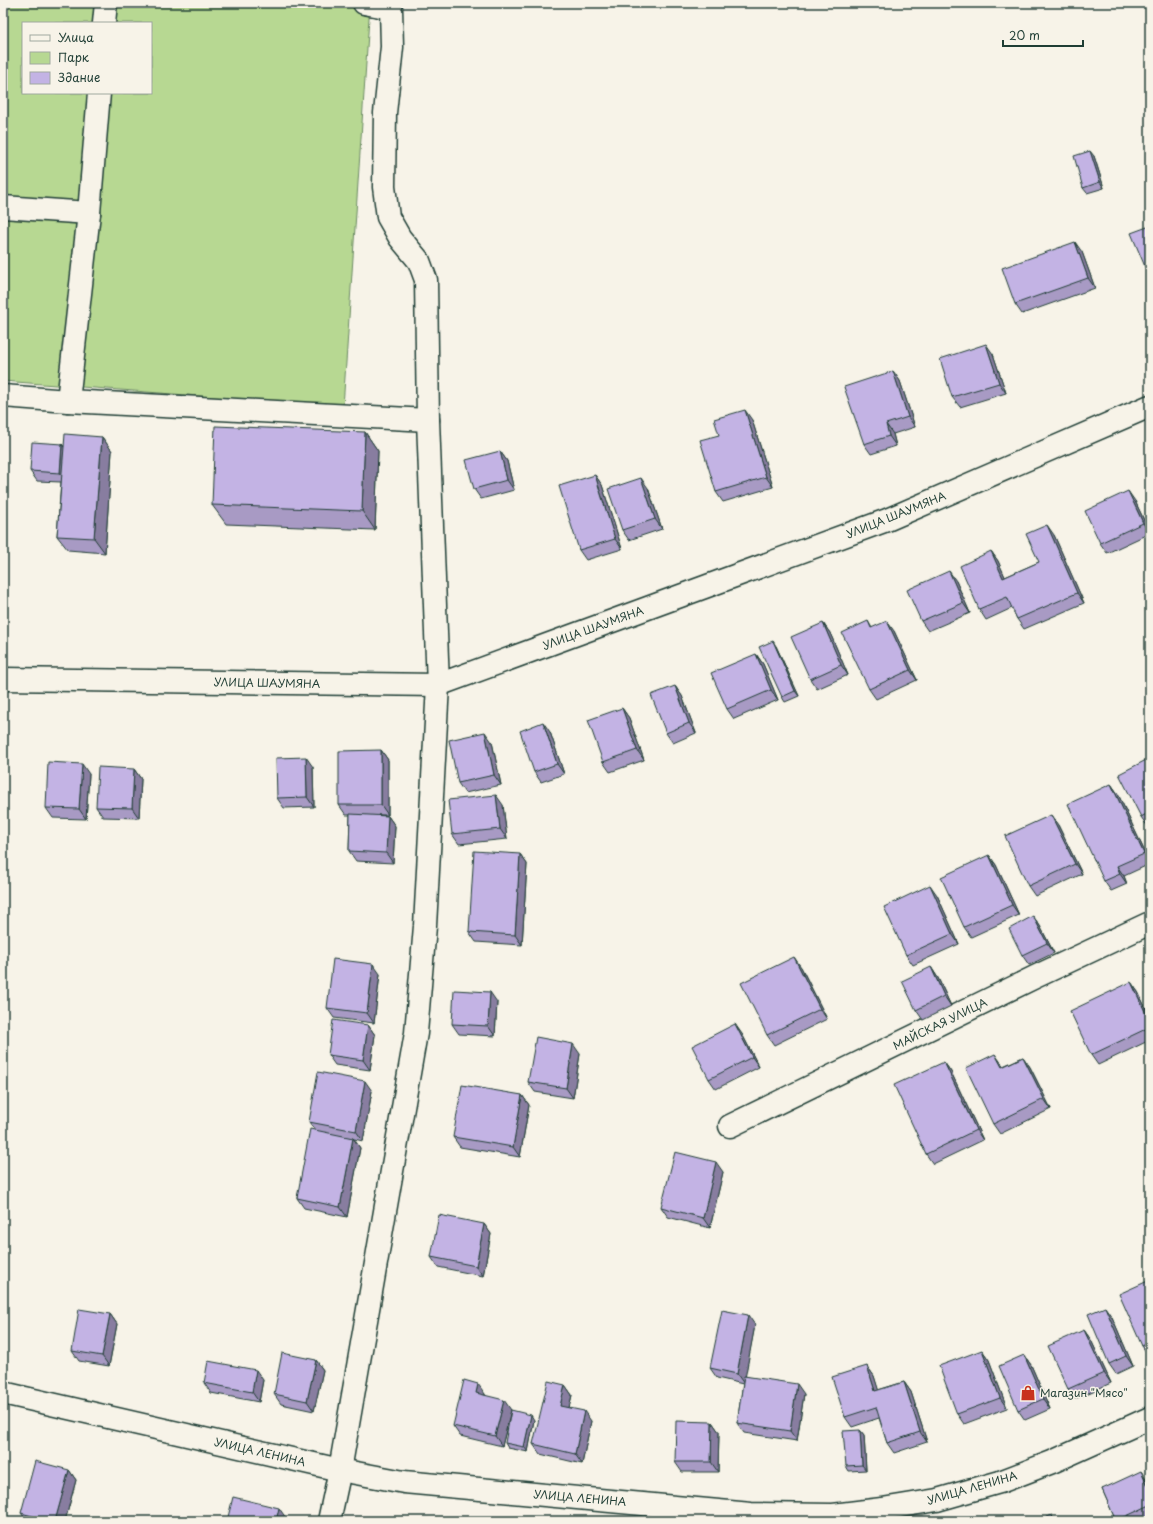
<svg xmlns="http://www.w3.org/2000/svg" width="1153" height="1524" font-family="'Playpen Sans',sans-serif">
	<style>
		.green { fill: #b7d892; stroke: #6b8a63; fill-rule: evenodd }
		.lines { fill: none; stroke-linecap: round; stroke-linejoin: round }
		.minor-casing { stroke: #1f3d34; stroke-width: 25 }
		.minor { stroke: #f7f3e8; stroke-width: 22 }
		.wall { fill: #a89ac4; stroke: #1f3d34 }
		.shaded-wall { fill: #887da0; stroke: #1f3d34 }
		.building { fill: #c3b3e4; stroke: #1f3d34 }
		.labels { text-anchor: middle; stroke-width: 3; stroke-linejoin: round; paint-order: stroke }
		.street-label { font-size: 11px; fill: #1f3d34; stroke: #f7f3e8 }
		.poi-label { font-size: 11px; fill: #1f3d34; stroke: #f7f3e8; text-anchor: start }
	</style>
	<rect width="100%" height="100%" fill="#f7f3e8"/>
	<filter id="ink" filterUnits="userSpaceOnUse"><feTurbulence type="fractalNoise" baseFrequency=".025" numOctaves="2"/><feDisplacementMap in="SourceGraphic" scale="8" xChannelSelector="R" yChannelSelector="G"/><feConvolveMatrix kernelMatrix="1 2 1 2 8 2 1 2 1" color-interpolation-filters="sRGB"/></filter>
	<g filter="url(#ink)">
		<path class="green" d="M3 3H370L343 407 3 381ZM23 23H151V93H23Z"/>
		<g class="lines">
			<g class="minor-casing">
				<g id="minor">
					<polyline points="104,23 106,3"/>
					<polyline points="3,207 89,213"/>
					<polyline points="3,396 68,401 428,420"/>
					<polyline points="68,401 89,213 99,93"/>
					<polyline points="3,679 438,685 887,520 1150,406"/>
					<polyline points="730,1126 1035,977 1150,923"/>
					<polyline points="3,1393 340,1470 404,1482 751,1514 833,1515 882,1509 937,1500 1000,1482 1052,1462 1150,1418"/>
					<polyline points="329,1521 340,1470 416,1033 425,926 438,685 428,420 426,280 419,261 400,238 388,217 384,187 385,113 392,47 391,8 364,3"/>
				</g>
			</g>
			<use href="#minor" class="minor"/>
		</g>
		<g class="wall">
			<polygon points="1094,156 1104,188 1087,193 1083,188"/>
			<polygon points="1150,226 1150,275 1146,269"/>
			<polygon points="1082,252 1095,288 1022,314 1015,304"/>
			<polygon points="993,354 1006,393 960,407 952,397"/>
			<polygon points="893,371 900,381 915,427 893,434 896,446 871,454 864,444"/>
			<polygon points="752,420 773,487 723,502 716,492 719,435"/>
			<polygon points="365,432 378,451 375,530 226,524 212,505"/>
			<polygon points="102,437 112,451 105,553 68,550 57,536 61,482 37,481 30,471 62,444 64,447"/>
			<polygon points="500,451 507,461 514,490 481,499 474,489"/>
			<polygon points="595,475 602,485 622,549 586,560 579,550"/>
			<polygon points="648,488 662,529 629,540 622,530"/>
			<polygon points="1135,501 1150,533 1107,553 1100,543"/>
			<polygon points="1054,535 1084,603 1024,629 1017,619 1012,608 986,620 979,609 991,551 998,561 1005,577 1039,562"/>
			<polygon points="956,581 970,613 928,631 921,621"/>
			<polygon points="868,621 872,628 894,631 917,680 876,699 869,689"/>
			<polygon points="823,623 830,633 848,675 817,689 810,679"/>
			<polygon points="776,646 799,696 785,702 782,697"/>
			<polygon points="756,654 763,664 778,700 734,719 727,709"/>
			<polygon points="675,686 682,696 696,733 673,743 666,733"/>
			<polygon points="622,708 629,718 644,760 610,772 603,762"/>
			<polygon points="550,732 564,774 541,782 534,772"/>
			<polygon points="492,742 501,785 465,793 458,783"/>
			<polygon points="381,750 388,760 388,815 378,815 388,816 395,826 393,863 356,861 349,851 350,815 346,815 339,805"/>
			<polygon points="1150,758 1150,826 1148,827 1141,817"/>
			<polygon points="313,767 314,807 284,808 277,798"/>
			<polygon points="134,769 141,779 139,818 103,817 96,807"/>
			<polygon points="89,774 86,819 53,818 46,808"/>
			<polygon points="1111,784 1118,794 1150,863 1150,864 1124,876 1127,884 1111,891 1104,881"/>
			<polygon points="503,805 507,839 459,844 452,834"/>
			<polygon points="1058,825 1082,874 1035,896 1028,886"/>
			<polygon points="520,854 527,864 522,945 476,942 469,932"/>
			<polygon points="989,855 996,865 1019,915 971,937 964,927"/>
			<polygon points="937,895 959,944 913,965 906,955"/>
			<polygon points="1033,916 1040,926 1054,953 1029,965 1022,955"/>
			<polygon points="801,967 827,1019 774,1045 767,1035"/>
			<polygon points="931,967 938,978 951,1006 923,1020 916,1010"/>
			<polygon points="380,974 374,1023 334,1018 327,1008"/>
			<polygon points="1131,982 1138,992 1150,1017 1150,1040 1098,1065 1091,1055"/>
			<polygon points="497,1002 495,1036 459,1034 452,1024"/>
			<polygon points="368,1025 375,1035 370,1070 335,1065 328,1055"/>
			<polygon points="742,1034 759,1067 716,1089 709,1079"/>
			<polygon points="580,1054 573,1098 535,1092 528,1082"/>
			<polygon points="1023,1057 1030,1067 1051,1109 1000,1134 993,1124 1002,1064 1003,1066"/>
			<polygon points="944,1062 951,1072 983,1140 933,1164 926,1154"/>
			<polygon points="372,1091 363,1141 354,1139 360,1148 347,1217 304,1208 297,1198 315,1130 309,1122"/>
			<polygon points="522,1095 529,1105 520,1157 460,1147 453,1137"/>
			<polygon points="723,1172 710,1228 668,1217 661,1207"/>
			<polygon points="484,1224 491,1234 483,1276 438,1267 431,1257"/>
			<polygon points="1150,1280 1150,1355 1149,1356 1142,1346"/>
			<polygon points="110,1314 117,1324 109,1366 79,1361 72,1351"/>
			<polygon points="1112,1317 1133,1366 1116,1374 1109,1364"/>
			<polygon points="755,1325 745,1376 804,1394 797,1441 744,1433 737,1423 743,1384 717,1378 710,1368"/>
			<polygon points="1084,1330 1091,1340 1111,1383 1075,1399 1068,1389"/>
			<polygon points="982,1350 989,1360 1007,1408 964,1424 957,1414"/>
			<polygon points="1024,1355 1031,1365 1050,1409 1025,1420 1018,1410"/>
			<polygon points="316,1360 323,1370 314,1411 281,1404 274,1394"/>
			<polygon points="867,1366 874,1376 878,1390 904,1382 911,1392 927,1442 894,1453 887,1443 879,1418 852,1427 845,1417"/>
			<polygon points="263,1380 259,1402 211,1393 204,1383"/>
			<polygon points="565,1385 572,1395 569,1408 591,1421 582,1464 540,1454 533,1444"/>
			<polygon points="485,1394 485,1395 511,1410 502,1446 460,1436 453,1426"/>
			<polygon points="534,1420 528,1452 508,1448 505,1443"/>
			<polygon points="712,1422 719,1432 718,1472 682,1472 675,1462"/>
			<polygon points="860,1430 864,1435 866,1470 849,1471 846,1466"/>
			<polygon points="69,1470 76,1480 65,1521 27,1521 21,1513"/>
			<polygon points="1148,1481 1150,1485 1150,1518 1144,1521 1116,1521 1102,1489"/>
		</g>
		<g class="shaded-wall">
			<polygon points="1090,151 1094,156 1104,188 1100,182"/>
			<polygon points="1075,242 1082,252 1095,288 1088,278"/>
			<polygon points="986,344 993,354 1006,393 999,383"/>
			<polygon points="893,371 900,381 915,427 908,417"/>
			<polygon points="745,410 752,420 773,487 766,477"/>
			<polygon points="886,424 893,434 896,446 889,436"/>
			<polygon points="365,432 378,451 375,530 362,511"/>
			<polygon points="102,437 112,451 105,553 94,538"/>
			<polygon points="62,444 69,454 67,483 60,473"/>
			<polygon points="500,451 507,461 514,490 507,480"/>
			<polygon points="595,475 602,485 622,549 615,539"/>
			<polygon points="641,478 648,488 662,529 655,519"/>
			<polygon points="1128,491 1135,501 1150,533 1143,523"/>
			<polygon points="1047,525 1054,535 1084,603 1077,593"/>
			<polygon points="991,551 998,561 1010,588 1003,578"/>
			<polygon points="949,571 956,581 970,613 963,603"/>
			<polygon points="887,621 894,631 917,680 910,670"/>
			<polygon points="823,623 830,633 848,675 841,665"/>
			<polygon points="773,641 776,646 799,696 795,691"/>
			<polygon points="756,654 763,664 778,700 771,690"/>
			<polygon points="675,686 682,696 696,733 689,723"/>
			<polygon points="622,708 629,718 644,760 637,750"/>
			<polygon points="543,722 550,732 564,774 557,764"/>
			<polygon points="485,732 492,742 501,785 494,775"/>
			<polygon points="381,750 388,760 388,815 381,805"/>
			<polygon points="306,757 313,767 314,807 307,797"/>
			<polygon points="82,764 89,774 86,819 79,809"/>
			<polygon points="134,769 141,779 139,818 132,808"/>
			<polygon points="1111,784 1118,794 1150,863 1144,854"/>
			<polygon points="496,795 503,805 507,839 500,829"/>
			<polygon points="1051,815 1058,825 1082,874 1075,864"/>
			<polygon points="388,816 395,826 393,863 386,853"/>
			<polygon points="520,854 527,864 522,945 515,935"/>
			<polygon points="989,855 996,865 1019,915 1012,905"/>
			<polygon points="1117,866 1124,876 1127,884 1120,874"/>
			<polygon points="930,885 937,895 959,944 952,934"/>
			<polygon points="1033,916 1040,926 1054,953 1047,943"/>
			<polygon points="794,957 801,967 827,1019 820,1009"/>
			<polygon points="373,964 380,974 374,1023 367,1013"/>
			<polygon points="931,967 938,978 951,1006 944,996"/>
			<polygon points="1131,982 1138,992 1150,1017 1150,1022"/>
			<polygon points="490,992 497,1002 495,1036 488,1026"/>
			<polygon points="735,1024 742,1034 759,1067 752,1057"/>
			<polygon points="368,1025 375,1035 370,1070 363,1060"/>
			<polygon points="573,1044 580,1054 573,1098 566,1088"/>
			<polygon points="995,1054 1002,1064 1009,1077 1002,1067"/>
			<polygon points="1023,1057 1030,1067 1051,1109 1044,1099"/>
			<polygon points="944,1062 951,1072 983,1140 976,1130"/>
			<polygon points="365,1081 372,1091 363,1141 356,1131"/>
			<polygon points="522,1095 529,1105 520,1157 513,1147"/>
			<polygon points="353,1138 360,1148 347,1217 340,1207"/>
			<polygon points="716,1162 723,1172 710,1228 703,1218"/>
			<polygon points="484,1224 491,1234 483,1276 476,1266"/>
			<polygon points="1105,1307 1112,1317 1133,1366 1126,1356"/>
			<polygon points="110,1314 117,1324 109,1366 102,1356"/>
			<polygon points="748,1315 755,1325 744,1384 737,1374"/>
			<polygon points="1084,1330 1091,1340 1111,1383 1104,1373"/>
			<polygon points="982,1350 989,1360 1007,1408 1000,1398"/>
			<polygon points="1024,1355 1031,1365 1050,1409 1043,1399"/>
			<polygon points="316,1360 323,1370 314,1411 307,1401"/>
			<polygon points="867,1366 874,1376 882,1401 875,1391"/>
			<polygon points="256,1370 263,1380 259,1402 252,1392"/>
			<polygon points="904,1382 911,1392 927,1442 920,1432"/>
			<polygon points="478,1384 485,1394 483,1403 476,1393"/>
			<polygon points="797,1384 804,1394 797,1441 790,1431"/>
			<polygon points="565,1385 572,1395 567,1416 560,1406"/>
			<polygon points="504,1400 511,1410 502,1446 495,1436"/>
			<polygon points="584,1411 591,1421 582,1464 575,1454"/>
			<polygon points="531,1415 534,1420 528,1452 524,1447"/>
			<polygon points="712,1422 719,1432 718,1472 711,1462"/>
			<polygon points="860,1430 864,1435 866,1470 862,1465"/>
			<polygon points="69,1470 76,1480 65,1521 55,1521"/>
			<polygon points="1141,1471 1148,1481 1150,1485 1150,1490"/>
			<polygon points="279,1508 286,1518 285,1521 276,1521"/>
		</g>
		<g class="building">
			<polygon points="1090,151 1100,182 1083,188 1074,156"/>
			<polygon points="1150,226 1150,268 1146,269 1131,233"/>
			<polygon points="1075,242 1088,278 1015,304 1002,268"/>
			<polygon points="986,344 999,383 952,397 940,359"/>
			<polygon points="893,371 908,417 886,424 889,436 864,444 844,387"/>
			<polygon points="745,410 766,477 716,492 700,440 719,435 714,419"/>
			<polygon points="215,426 365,432 362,511 212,505"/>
			<polygon points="65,434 102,437 94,538 57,536"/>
			<polygon points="32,442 62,444 60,473 30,471"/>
			<polygon points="500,451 507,480 474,489 466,460"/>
			<polygon points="595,475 615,539 579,550 559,486"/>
			<polygon points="641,478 655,519 622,530 608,489"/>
			<polygon points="1128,491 1143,523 1100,543 1085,511"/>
			<polygon points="1047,525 1077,593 1017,619 1007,597 979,609 960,566 991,551 1003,578 1039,562 1026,534"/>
			<polygon points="949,571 963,603 921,621 907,590"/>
			<polygon points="868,621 871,628 887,621 910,670 869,689 842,633"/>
			<polygon points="823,623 841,665 810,679 791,637"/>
			<polygon points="773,641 795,691 782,697 759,647"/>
			<polygon points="756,654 771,690 727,709 711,673"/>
			<polygon points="675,686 689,723 666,733 651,695"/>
			<polygon points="622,708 637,750 603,762 588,720"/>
			<polygon points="543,722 557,764 534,772 520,731"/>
			<polygon points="485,732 494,775 458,783 449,740"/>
			<polygon points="381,750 381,805 339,805 339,751"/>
			<polygon points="306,757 307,797 277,798 276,758"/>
			<polygon points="1150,758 1150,812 1141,817 1119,774"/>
			<polygon points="48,762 82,764 79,809 46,808"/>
			<polygon points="98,767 134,769 132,808 96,807"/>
			<polygon points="1111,784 1144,854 1117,866 1120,874 1104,881 1068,804"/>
			<polygon points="496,795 500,829 452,834 448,800"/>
			<polygon points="350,814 388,816 386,853 349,851"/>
			<polygon points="1051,815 1075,864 1028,886 1005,836"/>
			<polygon points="474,851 520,854 515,935 469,932"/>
			<polygon points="989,855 1012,905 964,927 941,877"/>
			<polygon points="930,885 952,934 906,955 884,907"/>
			<polygon points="1033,916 1047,943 1022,955 1009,929"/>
			<polygon points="794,957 820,1009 767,1035 741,983"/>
			<polygon points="333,959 373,964 367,1013 327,1008"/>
			<polygon points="931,967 944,996 916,1010 902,981"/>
			<polygon points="1131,982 1150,1022 1150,1027 1091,1055 1070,1011"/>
			<polygon points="454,990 490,992 488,1026 452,1024"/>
			<polygon points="333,1020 368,1025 363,1060 328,1055"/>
			<polygon points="735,1024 752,1057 709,1079 692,1046"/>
			<polygon points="536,1037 573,1044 566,1088 528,1082"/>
			<polygon points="995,1054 1002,1067 1023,1057 1044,1099 993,1124 966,1068"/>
			<polygon points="944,1062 976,1130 926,1154 894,1085"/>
			<polygon points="318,1072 365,1081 356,1131 309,1122"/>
			<polygon points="462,1085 522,1095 513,1147 453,1137"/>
			<polygon points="310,1129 353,1138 340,1207 297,1198"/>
			<polygon points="675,1152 716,1162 703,1218 661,1207"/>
			<polygon points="439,1215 484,1224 476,1266 431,1257"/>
			<polygon points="1150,1280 1150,1342 1142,1346 1119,1294"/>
			<polygon points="1105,1307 1126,1356 1109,1364 1088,1314"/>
			<polygon points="79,1309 110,1314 102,1356 72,1351"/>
			<polygon points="722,1310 748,1315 737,1374 710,1368"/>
			<polygon points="1084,1330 1104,1373 1068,1389 1048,1346"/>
			<polygon points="982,1350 1000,1398 957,1414 939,1366"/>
			<polygon points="282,1353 316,1360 307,1401 274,1394"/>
			<polygon points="1024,1355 1043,1399 1018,1410 999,1366"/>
			<polygon points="208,1361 256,1370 252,1392 204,1383"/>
			<polygon points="867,1366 875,1391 904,1382 920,1432 887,1443 876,1407 845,1417 832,1377"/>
			<polygon points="744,1376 797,1384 790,1431 737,1423"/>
			<polygon points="464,1380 478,1384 476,1393 504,1400 495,1436 453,1426"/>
			<polygon points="548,1381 565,1385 560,1406 584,1411 575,1454 533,1444"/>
			<polygon points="511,1410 531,1415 524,1447 505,1443"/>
			<polygon points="676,1421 712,1422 711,1462 675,1462"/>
			<polygon points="860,1430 862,1465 846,1466 843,1431"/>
			<polygon points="35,1461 69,1470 55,1521 51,1521 21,1513"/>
			<polygon points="1141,1471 1150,1490 1150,1505 1116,1521 1102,1489"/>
			<polygon points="233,1497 279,1508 276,1521 227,1521"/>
			<polygon points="1052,1515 1054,1521 1037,1521"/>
		</g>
	</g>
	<defs>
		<g id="shop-bare" transform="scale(1.2)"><path d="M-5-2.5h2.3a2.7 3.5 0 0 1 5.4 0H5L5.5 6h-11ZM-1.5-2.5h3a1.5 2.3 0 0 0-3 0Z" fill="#c8321e" stroke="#f7f3e8" stroke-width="2.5" paint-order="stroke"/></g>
	</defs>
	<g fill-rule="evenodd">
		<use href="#shop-bare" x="1028" y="1393"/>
	</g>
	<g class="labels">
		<g class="street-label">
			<text transform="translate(896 515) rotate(-22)" y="4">УЛИЦА ШАУМЯНА</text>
			<text transform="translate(593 628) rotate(-20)" y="4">УЛИЦА ШАУМЯНА</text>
			<text transform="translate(267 683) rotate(1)" y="4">УЛИЦА ШАУМЯНА</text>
			<text transform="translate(940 1024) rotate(-26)" y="4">МАЙСКАЯ УЛИЦА</text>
			<text transform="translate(260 1452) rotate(13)" y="4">УЛИЦА ЛЕНИНА</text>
			<text transform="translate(972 1488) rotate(-16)" y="4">УЛИЦА ЛЕНИНА</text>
			<text transform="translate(580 1498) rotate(5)" y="4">УЛИЦА ЛЕНИНА</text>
		</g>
		<g class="poi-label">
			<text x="1040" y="1397">Магазин "Мясо"</text>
		</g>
	</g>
	<rect width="1153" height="1524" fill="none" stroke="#f7f3e8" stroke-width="16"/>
	<rect x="8" y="8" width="1137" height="1508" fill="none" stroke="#1f3d34" stroke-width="1.5" filter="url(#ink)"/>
	<rect x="22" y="22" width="130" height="72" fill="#f7f3e8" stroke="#a1aaa0"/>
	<rect x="30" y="35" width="20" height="6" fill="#f7f3e8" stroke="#a1aaa0"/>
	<text x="58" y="42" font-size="12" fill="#1f3d34">Улица</text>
	<rect x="30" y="52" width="20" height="12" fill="#b7d892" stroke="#a1aaa0"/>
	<text x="58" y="62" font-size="12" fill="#1f3d34">Парк</text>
	<rect x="30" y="72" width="20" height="12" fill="#c3b3e4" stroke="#a1aaa0"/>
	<text x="58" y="82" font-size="12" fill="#1f3d34">Здание</text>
	<path d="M1003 40v6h80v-6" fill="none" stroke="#1f3d34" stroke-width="2"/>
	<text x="1009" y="40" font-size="12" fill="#1f3d34" stroke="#f7f3e8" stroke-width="3" paint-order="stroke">20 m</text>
</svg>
